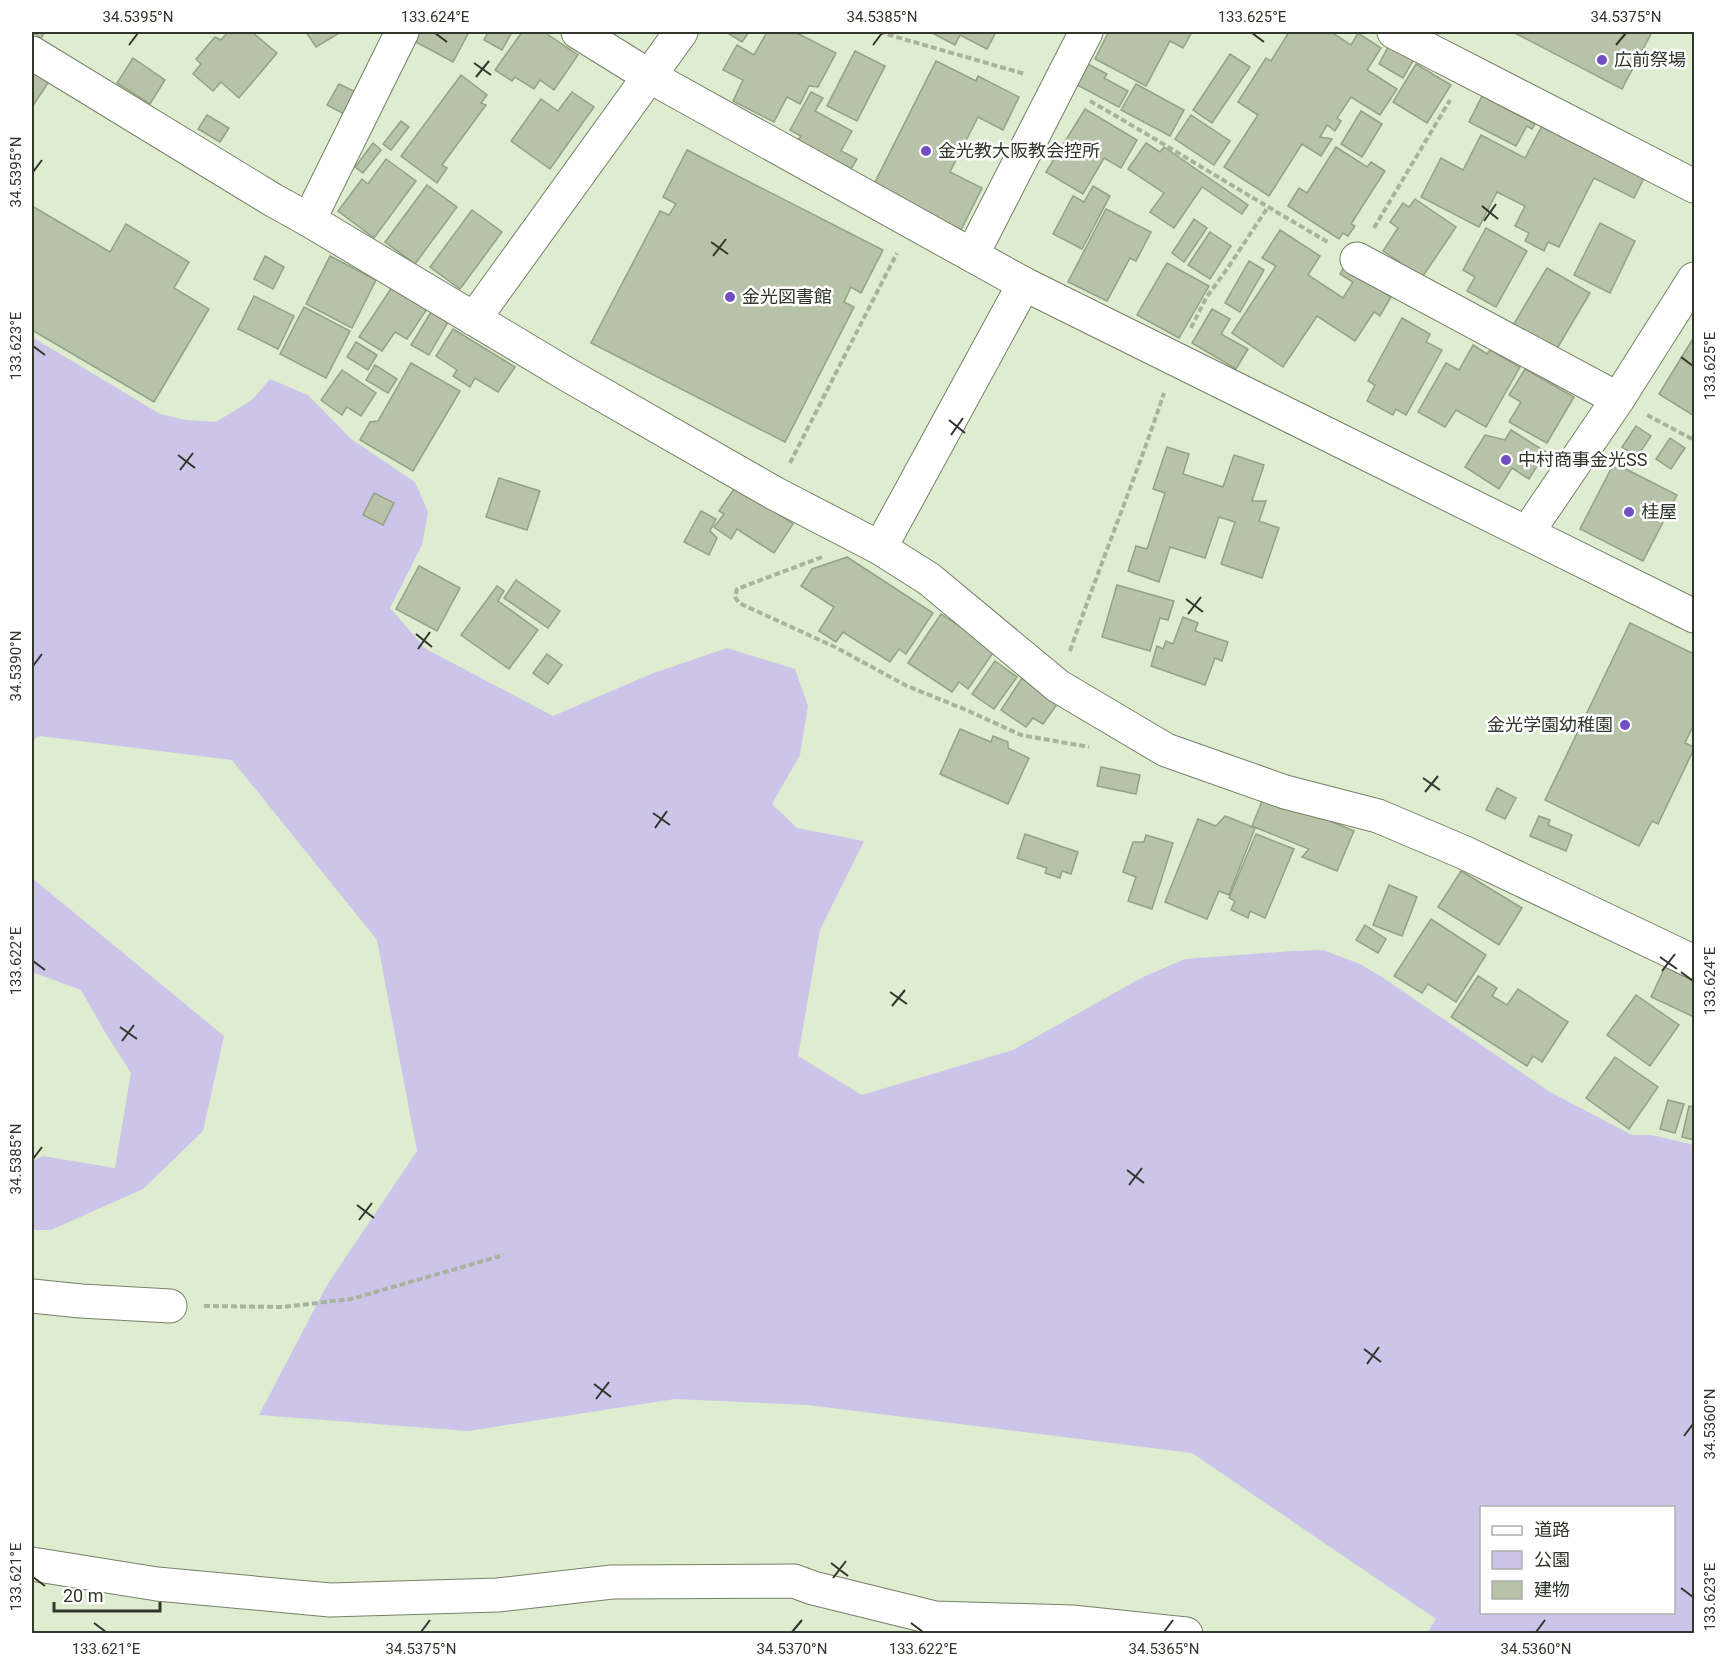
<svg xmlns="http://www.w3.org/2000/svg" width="1726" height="1665" font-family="Roboto,'Noto Sans JP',sans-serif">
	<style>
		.green { fill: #ccc5e9; fill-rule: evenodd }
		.building { fill: #b6c3a8; stroke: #93a186; stroke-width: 1.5 }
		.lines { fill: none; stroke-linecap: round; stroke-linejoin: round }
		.minor-casing { stroke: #758168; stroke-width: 35 }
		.path { stroke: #a8b39d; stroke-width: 4; stroke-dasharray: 6 3; stroke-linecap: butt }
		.minor { stroke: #fff; stroke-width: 33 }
		.ticks { fill: none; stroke: #30362b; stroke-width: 2 }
		.poi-dot { fill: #734dc6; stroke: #fff; stroke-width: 2 }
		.labels { text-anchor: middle; stroke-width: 5; stroke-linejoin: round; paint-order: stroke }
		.poi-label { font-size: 18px; fill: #30362b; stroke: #fff; text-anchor: start }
		.neatline { fill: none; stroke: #30362b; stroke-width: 2 }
		.ticks-label { font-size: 15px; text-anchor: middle; fill: #30362b }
	</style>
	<rect width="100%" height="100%" fill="#deecd0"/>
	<g class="green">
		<path d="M32 337 160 414 186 420 216 422 252 400 270 379 308 395 351 439 415 482 428 512 422 545 390 608 426 649 553 716 651 674 727 648 795 669 808 706 800 755 772 804 797 828 864 841 820 930 798 1056 862 1095 1013 1050 1141 978 1185 959 1292 951 1323 950 1360 964 1382 977 1550 1092 1632 1135H1652L1694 1145V1633H1427L1436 1619 1192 1453 808 1405 675 1399 468 1431 259 1415 327 1285 417 1151 377 940 232 760 40 736 32 741ZM1482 1508H1674V1612H1482Z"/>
		<polygon points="32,878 224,1036 203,1131 143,1189 51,1230 32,1230 32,1161 43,1156 115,1168 131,1073 105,1032 81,990 32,972"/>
	</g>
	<g class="building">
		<polygon points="32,32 45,32 41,38"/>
		<polygon points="228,32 252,32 277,53 239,98 221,82 213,91 193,74 201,64 196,59 215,37 221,40"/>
		<polygon points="306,32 341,32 316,47"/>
		<polygon points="417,32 469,32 453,62 412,40"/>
		<polygon points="488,32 512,32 502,50 484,40"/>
		<polygon points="522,32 544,32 578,55 554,90 540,80 534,89 515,77 512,81 495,70"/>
		<polygon points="726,32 749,32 742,42"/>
		<polygon points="767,32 795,32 836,53 818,87 809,86 800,104 787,97 774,122 733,101 743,80 723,70 737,45 754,55"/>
		<polygon points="936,32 996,32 987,49 960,35 955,45 934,34"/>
		<polygon points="1104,32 1192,32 1183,48 1170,41 1146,86 1095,59 1108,33"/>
		<polygon points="1289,32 1331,32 1351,45 1358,33 1381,48 1367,70 1397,89 1380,115 1351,97 1337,118 1341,121 1335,131 1327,125 1320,137 1332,139 1321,156 1302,144 1269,196 1224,167 1258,115 1238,102 1266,58 1271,61"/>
		<polygon points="1513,32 1652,32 1622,89"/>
		<polygon points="1389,45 1414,59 1403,78 1379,64"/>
		<polygon points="855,51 885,66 857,121 827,106"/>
		<polygon points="1230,54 1250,67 1212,123 1193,110"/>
		<polygon points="133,58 165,80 150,104 117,83"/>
		<polygon points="936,61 976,81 978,76 1019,97 1003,130 978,117 950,172 982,188 961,230 873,186"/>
		<polygon points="1086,63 1107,74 1104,78 1128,91 1119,107 1075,84"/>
		<polygon points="1416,64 1451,85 1427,123 1393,102"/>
		<polygon points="32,71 48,83 32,107"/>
		<polygon points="461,75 487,95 481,103 486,105 442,165 447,168 437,183 401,156"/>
		<polygon points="339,84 358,93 346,115 327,105"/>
		<polygon points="1136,84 1184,110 1170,136 1121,110"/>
		<polygon points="572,92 594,107 550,169 511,141 541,99 558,111"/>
		<polygon points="811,92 823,98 815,111 852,131 841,151 857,159 851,169 798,140 801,136 790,130"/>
		<polygon points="1482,96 1535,124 1532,129 1527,126 1516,146 1469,122"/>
		<polygon points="1085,109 1137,140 1121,168 1104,158 1083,194 1046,172"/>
		<polygon points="1361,111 1382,124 1362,157 1341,144"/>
		<polygon points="207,115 229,128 220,142 198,129"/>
		<polygon points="1191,115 1230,141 1214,165 1175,139"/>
		<polygon points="401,121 409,127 391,150 383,144"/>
		<polygon points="1543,124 1645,176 1634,198 1594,178 1559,247 1548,242 1544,251 1525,241 1529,233 1515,226 1525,206 1497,192 1479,227 1421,197 1441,158 1463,170 1481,135 1525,158"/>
		<polygon points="373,143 381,150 363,173 355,167"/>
		<polygon points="1146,143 1160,152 1164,147 1248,205 1242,214 1202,187 1174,228 1150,212 1164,193 1128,169"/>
		<polygon points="1336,147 1367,167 1371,162 1385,171 1351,224 1355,226 1348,236 1343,233 1339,239 1288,206 1299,188 1307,193"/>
		<polygon points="687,150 883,250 861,293 851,287 844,302 854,307 785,442 591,343 660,211 669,215 676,204 663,197"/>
		<polygon points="386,159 416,181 374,238 338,211 362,179 368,184"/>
		<polygon points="427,185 457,207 415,264 385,242"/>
		<polygon points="1093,186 1110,196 1082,249 1053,234 1073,196 1084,202"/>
		<polygon points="1415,199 1456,227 1419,282 1399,268 1401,263 1383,251 1398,228 1390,222 1403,203 1409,207"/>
		<polygon points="32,206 110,252 126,224 189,262 174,288 209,309 154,402 32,330"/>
		<polygon points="1106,209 1151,232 1136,261 1130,258 1107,301 1068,282"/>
		<polygon points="472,210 502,232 460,289 430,267"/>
		<polygon points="1194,219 1207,228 1184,262 1172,253"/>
		<polygon points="1600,223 1635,241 1610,293 1574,275"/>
		<polygon points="1486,228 1527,251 1496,307 1467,291 1475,277 1463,270"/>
		<polygon points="1280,230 1320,256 1308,275 1343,298 1353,282 1340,274 1344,267 1391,297 1380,316 1374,312 1355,341 1317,316 1283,367 1232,333 1276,266 1262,258"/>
		<polygon points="1210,232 1231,246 1210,279 1188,265"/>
		<polygon points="265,256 284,267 273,289 254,279"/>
		<polygon points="330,256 376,280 352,328 306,304"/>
		<polygon points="1249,261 1264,270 1240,312 1225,303"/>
		<polygon points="1167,263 1209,286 1179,338 1137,315"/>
		<polygon points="1547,268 1590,293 1555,352 1512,327"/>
		<polygon points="392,287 427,309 407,339 395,332 382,351 359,337"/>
		<polygon points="254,296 294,316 278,349 238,329"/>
		<polygon points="304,307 350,331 326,378 280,354"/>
		<polygon points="1212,309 1230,319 1221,334 1248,349 1236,369 1192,343"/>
		<polygon points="431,312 448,322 429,355 411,345"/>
		<polygon points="1402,318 1430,334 1426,342 1442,350 1406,415 1396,409 1393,415 1367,401 1375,385 1368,381"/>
		<polygon points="453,329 515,367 498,392 475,378 470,387 453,376 457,370 436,356"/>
		<polygon points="1694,337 1694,416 1659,394"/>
		<polygon points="356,342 377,355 368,370 347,357"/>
		<polygon points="1473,345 1487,354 1490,350 1520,367 1486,427 1456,410 1445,427 1418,412 1446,363 1459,370"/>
		<polygon points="411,363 460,391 413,471 360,440 370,422 378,421"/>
		<polygon points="375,365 397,379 388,393 366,380"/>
		<polygon points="1525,369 1574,397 1547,443 1509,422 1521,402 1509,395"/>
		<polygon points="342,370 376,393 361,416 347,407 342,415 321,400"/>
		<polygon points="1636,426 1651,436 1637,457 1622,447"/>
		<polygon points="1511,430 1546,452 1529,479 1512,468 1499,489 1465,467 1485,435 1505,440"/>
		<polygon points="1670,438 1685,448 1671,469 1656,459"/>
		<polygon points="1167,447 1189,454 1183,474 1223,487 1234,455 1264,465 1252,501 1266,501 1259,521 1279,528 1262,578 1221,564 1235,522 1219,517 1205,558 1170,547 1159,582 1128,571 1136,546 1147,549 1165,493 1153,489"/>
		<polygon points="1614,463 1677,495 1643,561 1580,529"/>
		<polygon points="499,478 540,491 527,530 486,517"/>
		<polygon points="736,486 793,524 774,553 737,529 731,539 714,527 724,514 719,511"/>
		<polygon points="374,493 394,503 383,525 363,515"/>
		<polygon points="701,511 716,519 710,531 717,538 709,555 684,542"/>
		<polygon points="847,557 933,613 906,654 899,649 890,662 843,632 836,642 819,631 834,607 801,586 812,569"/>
		<polygon points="419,566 460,588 437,631 396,609"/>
		<polygon points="516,580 560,611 548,628 504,598"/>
		<polygon points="1117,585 1174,601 1168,620 1160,618 1150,651 1102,637"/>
		<polygon points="497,586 504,591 498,601 538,630 509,669 461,635"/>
		<polygon points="941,614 995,650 968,689 959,682 952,692 908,663"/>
		<polygon points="1183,617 1198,623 1195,631 1228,642 1222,661 1215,658 1205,685 1151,666 1157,646 1163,649 1166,641 1173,644"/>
		<polygon points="1630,623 1694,654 1694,724 1685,743 1694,747 1694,749 1658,824 1652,821 1639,846 1545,800"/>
		<polygon points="547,654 562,665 548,684 533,673"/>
		<polygon points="995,661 1017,677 994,709 972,694"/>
		<polygon points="1022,678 1058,703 1043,724 1033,718 1026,727 1001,710"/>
		<polygon points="960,729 991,742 993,736 1008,742 1008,748 1029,758 1008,804 940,774"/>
		<polygon points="1101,767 1140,775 1136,794 1097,786"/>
		<polygon points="1497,788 1516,798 1505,819 1486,810"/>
		<polygon points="1265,794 1354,831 1337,871 1302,857 1309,849 1252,826"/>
		<polygon points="1225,816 1255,828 1229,895 1219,891 1207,919 1165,902 1198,819 1216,826"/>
		<polygon points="1539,816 1550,820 1548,825 1572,835 1566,851 1530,836"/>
		<polygon points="1025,834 1078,852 1071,874 1062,871 1060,878 1045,873 1047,868 1017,858"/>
		<polygon points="1256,834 1294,849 1265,918 1250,911 1248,918 1231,910 1235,901 1229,898"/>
		<polygon points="1146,835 1173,843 1152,909 1128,901 1136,877 1123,872 1133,842 1144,842"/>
		<polygon points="1461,871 1522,908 1499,945 1438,907"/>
		<polygon points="1389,885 1417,897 1402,936 1373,925"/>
		<polygon points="1431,919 1486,955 1456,1002 1428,984 1422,993 1394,976"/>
		<polygon points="1365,925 1386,939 1378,953 1356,940"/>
		<polygon points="1665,967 1694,981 1694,1017 1651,997"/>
		<polygon points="1478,976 1497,988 1492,996 1507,1005 1518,989 1568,1022 1542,1062 1533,1056 1527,1066 1451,1017"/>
		<polygon points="1636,995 1679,1025 1650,1066 1607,1035"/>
		<polygon points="1615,1057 1658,1087 1629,1129 1586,1098"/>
		<polygon points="1668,1100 1684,1104 1675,1133 1660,1129"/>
		<polygon points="1689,1106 1694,1107 1694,1140 1682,1137"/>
	</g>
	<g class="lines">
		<g class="minor-casing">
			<g id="minor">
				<polyline points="578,32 649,76 1024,284 1694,616"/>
				<polyline points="1394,32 1694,186"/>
				<polyline points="32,53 273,200 309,220 568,375 774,493 880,548 929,579 1058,686 1166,750 1285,792 1378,816 1463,852 1694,962"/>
				<polyline points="309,220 402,32"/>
				<polyline points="972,255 1086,32"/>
				<polyline points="1357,259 1618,399"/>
				<polyline points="474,319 681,32"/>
				<polyline points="1527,533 1618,399 1694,279"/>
				<polyline points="880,548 1024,284"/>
				<polyline points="32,1296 81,1301 170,1306"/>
				<polyline points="32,1564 157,1584 330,1600 498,1595 612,1582 794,1581 813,1588 935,1618 1072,1622 1186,1634"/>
			</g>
		</g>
		<g class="path">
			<polyline points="879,32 1025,74"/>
			<path d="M1090 101C1170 147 1248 196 1328 242"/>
			<polyline points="1374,228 1450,100"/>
			<polyline points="1191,328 1206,298 1227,269 1268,207"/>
			<polyline points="1647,415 1694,440"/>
			<polyline points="790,463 897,253"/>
			<polyline points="822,557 737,589 735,597 739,603 835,647 907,686 964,709 1021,735 1089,747"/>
			<path d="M1070 651C1100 564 1135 480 1164 393"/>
			<polyline points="204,1306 283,1307 351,1299 504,1255"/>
		</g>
		<use href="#minor" class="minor"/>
	</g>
	<path class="ticks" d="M435 33 447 42M1252 33 1264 42M129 45 138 33M873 45 882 33M1616 45 1626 33M474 63 491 75M476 77 489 61M33 172 42 160M1482 206 1498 219M1484 221 1496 204M711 242 728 254M713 256 726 239M33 346 45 355M1681 357 1693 366M949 420 965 433M951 435 963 418M178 455 195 468M180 470 193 453M1186 599 1203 612M1188 614 1201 597M416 634 432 647M418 649 430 632M33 666 42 654M1423 778 1440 790M1425 792 1438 776M653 813 670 825M655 828 667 811M1660 957 1677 969M33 961 45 970M1662 971 1675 954M1681 972 1693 981M890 992 907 1004M892 1006 905 990M120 1027 137 1039M122 1041 134 1025M33 1159 42 1147M1127 1170 1144 1183M1129 1185 1142 1168M357 1205 374 1218M359 1220 372 1203M1364 1349 1381 1362M1367 1364 1379 1347M594 1384 611 1397M596 1399 609 1382M1684 1436 1693 1424M831 1563 848 1576M33 1577 45 1586M833 1578 846 1561M1681 1588 1693 1597M94 1623 106 1632M911 1623 923 1632M421 1632 430 1620M792 1632 802 1620M1164 1632 1173 1620M1536 1632 1545 1620"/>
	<g class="poi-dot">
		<circle cx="1602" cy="60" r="6"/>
		<circle cx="926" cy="151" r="6"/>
		<circle cx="730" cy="297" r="6"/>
		<circle cx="1506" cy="460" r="6"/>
		<circle cx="1629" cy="512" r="6"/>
		<circle cx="1625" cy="725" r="6"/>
	</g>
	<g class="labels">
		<g class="poi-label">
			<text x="1614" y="66">広前祭場</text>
			<text x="938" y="157">金光教大阪教会控所</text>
			<text x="742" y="303">金光図書館</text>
			<text x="1518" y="466">中村商事金光SS</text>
			<text x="1641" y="518">桂屋</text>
			<text x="1613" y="731" text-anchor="end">金光学園幼稚園</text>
		</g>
	</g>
	<rect width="1726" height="1665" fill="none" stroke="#ffffff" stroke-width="66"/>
	<rect x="1480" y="1506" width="195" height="108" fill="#ffffff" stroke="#acafaa" stroke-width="1.5"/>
	<rect x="1492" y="1526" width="30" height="9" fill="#ffffff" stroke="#acafaa" stroke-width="1.5"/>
	<text x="1534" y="1536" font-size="18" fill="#30362b">道路</text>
	<rect x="1492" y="1551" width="30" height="18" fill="#ccc5e9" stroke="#acafaa" stroke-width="1.5"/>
	<text x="1534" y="1566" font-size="18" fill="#30362b">公園</text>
	<rect x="1492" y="1581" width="30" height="18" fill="#b6c3a8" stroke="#acafaa" stroke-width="1.5"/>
	<text x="1534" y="1596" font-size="18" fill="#30362b">建物</text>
	<path d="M54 1602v9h106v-9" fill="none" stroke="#30362b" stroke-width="3"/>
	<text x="63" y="1602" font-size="18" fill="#30362b" stroke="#ffffff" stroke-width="4.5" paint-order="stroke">20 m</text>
	<rect x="33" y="33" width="1660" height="1599" class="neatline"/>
	<g class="ticks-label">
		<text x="138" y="22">34.5395°N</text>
		<text x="435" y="22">133.624°E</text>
		<text x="882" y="22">34.5385°N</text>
		<text x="1252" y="22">133.625°E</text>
		<text x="1626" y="22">34.5375°N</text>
		<text transform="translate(16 172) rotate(-90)" y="5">34.5395°N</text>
		<text transform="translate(16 346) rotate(-90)" y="5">133.623°E</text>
		<text transform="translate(1710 366) rotate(-90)" y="5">133.625°E</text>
		<text transform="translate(16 666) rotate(-90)" y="5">34.5390°N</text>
		<text transform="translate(16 961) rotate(-90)" y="5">133.622°E</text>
		<text transform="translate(1710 981) rotate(-90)" y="5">133.624°E</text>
		<text transform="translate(16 1159) rotate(-90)" y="5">34.5385°N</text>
		<text transform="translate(1710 1424) rotate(-90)" y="5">34.5360°N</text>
		<text transform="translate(16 1577) rotate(-90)" y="5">133.621°E</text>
		<text transform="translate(1710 1597) rotate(-90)" y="5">133.623°E</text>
		<text x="106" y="1654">133.621°E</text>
		<text x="421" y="1654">34.5375°N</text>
		<text x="792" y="1654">34.5370°N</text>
		<text x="923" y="1654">133.622°E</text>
		<text x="1164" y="1654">34.5365°N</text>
		<text x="1536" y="1654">34.5360°N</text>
	</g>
</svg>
